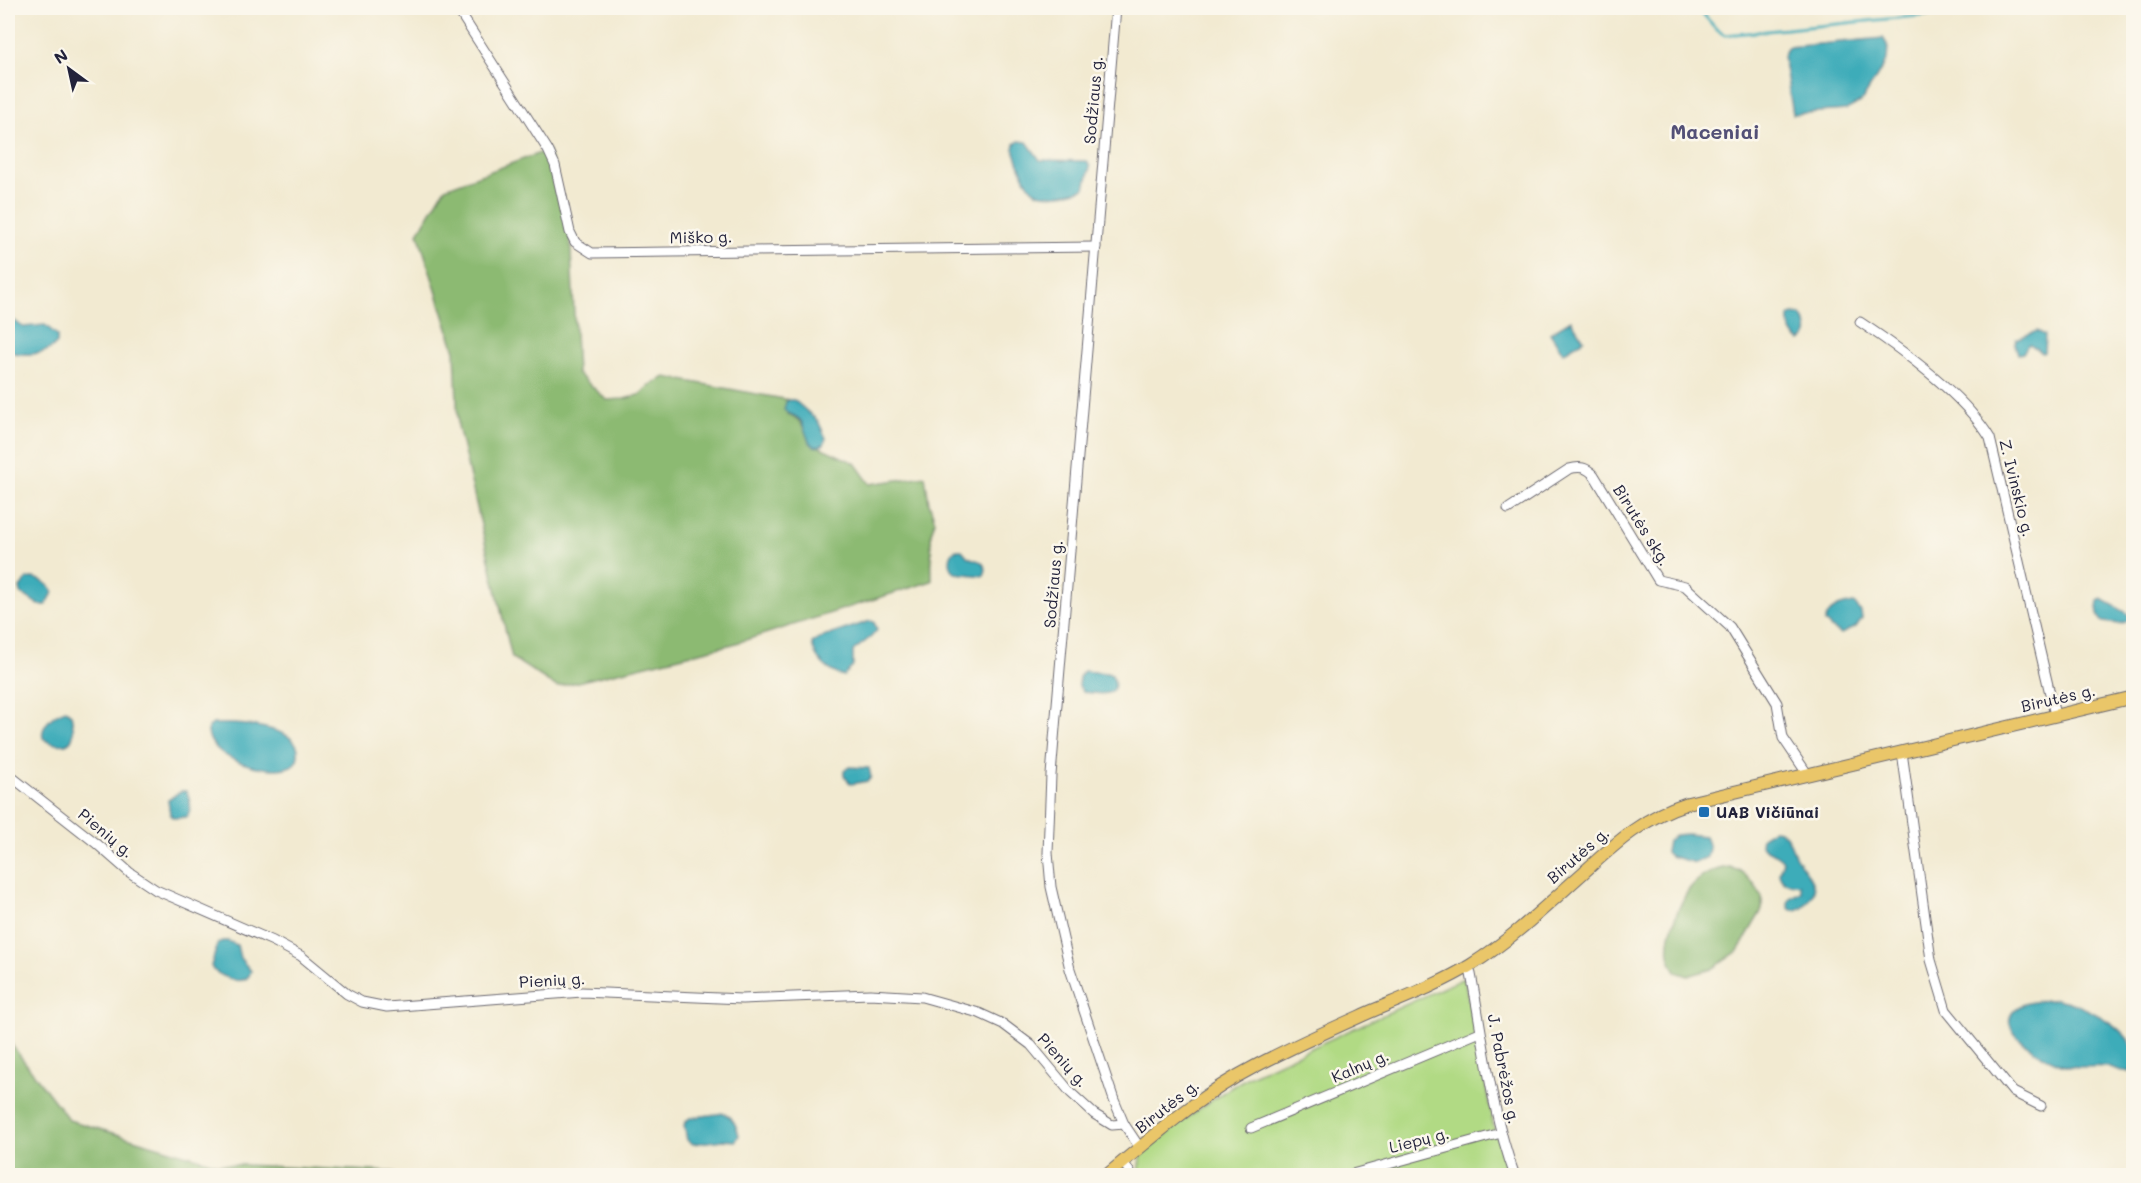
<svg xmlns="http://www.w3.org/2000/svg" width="2141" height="1183" font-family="Mali,sans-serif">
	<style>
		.green { fill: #b1da84; stroke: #6a7e60; stroke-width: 1.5 }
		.forest { fill: #8cba72; stroke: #576e56; stroke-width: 1.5 }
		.water { fill: #3cacb9; stroke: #2f677a; stroke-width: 1.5 }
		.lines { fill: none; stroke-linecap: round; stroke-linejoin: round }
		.stream { stroke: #3cacb9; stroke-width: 3 }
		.minor-casing { stroke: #6b6870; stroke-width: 11 }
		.major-casing { stroke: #6b6870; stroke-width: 14 }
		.minor { stroke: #fff; stroke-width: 9 }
		.major { stroke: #eac669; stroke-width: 12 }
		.poi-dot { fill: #1f6fb2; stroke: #fbf7ec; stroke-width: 2 }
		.labels { text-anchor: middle; stroke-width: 5; stroke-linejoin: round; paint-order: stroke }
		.street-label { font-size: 16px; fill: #22223b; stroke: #fbf7ec }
		.poi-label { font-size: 16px; font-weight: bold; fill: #22223b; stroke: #fbf7ec; text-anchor: start }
		.quarter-label { font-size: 20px; font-weight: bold; fill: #535077; stroke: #fbf7ec }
	</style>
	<rect width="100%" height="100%" fill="#fbf7ec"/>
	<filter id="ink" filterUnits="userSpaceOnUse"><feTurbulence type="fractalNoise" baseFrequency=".0167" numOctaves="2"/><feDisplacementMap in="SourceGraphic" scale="12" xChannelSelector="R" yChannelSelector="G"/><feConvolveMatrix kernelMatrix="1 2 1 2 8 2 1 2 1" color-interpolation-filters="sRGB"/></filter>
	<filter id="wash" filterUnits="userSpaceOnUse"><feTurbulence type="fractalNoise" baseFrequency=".008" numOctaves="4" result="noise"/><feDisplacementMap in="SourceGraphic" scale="24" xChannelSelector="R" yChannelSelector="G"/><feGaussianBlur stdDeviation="1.35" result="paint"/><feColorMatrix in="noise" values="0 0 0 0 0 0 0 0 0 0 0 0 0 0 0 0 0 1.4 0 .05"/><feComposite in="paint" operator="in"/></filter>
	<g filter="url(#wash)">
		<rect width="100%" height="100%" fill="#f2ead1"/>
		<path class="green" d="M1464 978 1494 1128 1509 1175 1139 1176 1141 1154C1176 1126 1209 1100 1248 1077Z"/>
		<g class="forest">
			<path d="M548 150 570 232 577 373 607 400 624 399 639 395 652 384 665 377 789 400 786 402 787 414C804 418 804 433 814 446L820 447 855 463 870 484 925 476 929 503 935 521 931 533 932 581 733 644 557 687 512 658 458 426 455 351 418 233 445 188Z"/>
			<path d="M1730 867 1740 871 1753 882 1762 897V910L1738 951 1712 969 1688 976 1676 972C1674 968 1671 963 1670 959 1664 940 1679 904 1690 888 1700 876 1715 868 1730 867Z"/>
			<polygon points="8,1040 69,1120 218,1164 393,1172 397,1175 8,1175"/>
		</g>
		<g class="water">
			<polygon points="1883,38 1888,46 1887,60 1861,102 1846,110 1793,114 1783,56 1788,47"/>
			<path d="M1019 141 1027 142 1040 160 1087 161 1090 167 1085 188C1073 193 1040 200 1031 188 1023 178 1018 161 1014 149L1015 144Z"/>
			<path d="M1793 314 1801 315C1807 324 1812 335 1801 341 1792 337 1788 326 1789 317Z"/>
			<path d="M8 316 23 327 45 325 57 335V343C47 356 22 356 8 351Z"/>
			<polygon points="1571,320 1584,340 1563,353 1550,333"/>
			<polygon points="2037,331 2045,335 2044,352 2042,353 2030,344 2027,346 2023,353 2018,354 2015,344 2016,339"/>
			<path d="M789 400H794L818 421 826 438 824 444C807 454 807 430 801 421 797 415 789 415 784 410L786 402Z"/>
			<path d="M955 550H962L968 557 982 562 986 569 984 576 955 573C949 567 948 556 955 550Z"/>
			<path d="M31 578C40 578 51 585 53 593L46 605H39L21 593 20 588 27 579Z"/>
			<path d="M2102 599 2127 613 2129 617 2128 621 2120 624 2103 622C2098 618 2096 608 2098 601Z"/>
			<path d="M1854 603 1861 612 1862 618 1856 627 1841 634 1831 628 1825 622C1828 608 1842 605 1854 603Z"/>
			<path d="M870 621 874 622 877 630 871 637 853 651V666L844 676C829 673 814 658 812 643L823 637Z"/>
			<path d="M1084 671 1107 673 1112 675C1123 699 1097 694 1083 692L1079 686V677Z"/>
			<path d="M66 710 71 714C72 719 74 730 73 735 70 750 50 744 43 738 40 725 55 713 66 710Z"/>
			<path d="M213 724C233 723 301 725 298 754 298 758 296 764 291 766 270 776 205 759 208 728Z"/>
			<polygon points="849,767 869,768 871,777 868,781 851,784 844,776 844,771"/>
			<path d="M181 791H186C190 799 192 809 187 817L174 818 170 814 168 800Z"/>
			<path d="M1773 830 1780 831 1785 834C1790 841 1792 848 1795 855 1801 866 1812 876 1814 888 1815 902 1789 920 1788 904 1787 897 1796 895 1801 892L1800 885C1790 883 1782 885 1779 873L1783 861C1777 852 1767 853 1761 845L1762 837Z"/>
			<polygon points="1687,834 1705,836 1709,848 1707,857 1695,863 1670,856 1666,852 1668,841 1675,835"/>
			<path d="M222 941H228L237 945 240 958 251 971C246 989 223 977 213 970L211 966 218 943Z"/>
			<path d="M2056 999C2080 1003 2128 1026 2134 1052 2135 1058 2134 1065 2133 1071 2124 1075 2116 1069 2107 1067 2093 1065 2079 1069 2065 1065 2048 1060 1985 1028 2020 1006 2031 1000 2045 1001 2056 999Z"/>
			<path d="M723 1113C733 1117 736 1125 739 1135L736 1141 723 1140 693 1144 687 1140 684 1125 686 1121 690 1118Z"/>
		</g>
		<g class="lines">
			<polyline class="stream" points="1698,8 1717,30 1725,35 1959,12 1974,8"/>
		</g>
	</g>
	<g filter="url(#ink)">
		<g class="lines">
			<g class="minor-casing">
				<g id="minor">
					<polyline points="457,8 548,150 555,165 570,232 575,242 592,253 1096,247"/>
					<polyline points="1116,8 1051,775 1048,853 1051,887 1070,969 1114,1100 1124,1124 1140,1148"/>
					<path d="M1860 322C1901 349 1964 395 1990 438L2055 715"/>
					<path d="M1508 509 1569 469C1580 466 1586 467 1594 475L1658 580 1685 586 1730 627 1777 703 1783 738 1808 775"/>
					<polyline points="1902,752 1931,960 1946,1010 2013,1092 2041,1106"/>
					<polyline points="8,774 97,844 129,872 156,890 273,941 301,956 347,994 362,1002 387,1007 582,992 742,999 870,994 922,997 979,1013 1003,1024 1031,1045 1071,1093 1094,1114 1112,1125 1124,1124"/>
					<path d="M1468 967 1471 974C1484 1042 1491 1111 1515 1176"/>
					<polyline points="1251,1128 1480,1032"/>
					<polyline points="1123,1161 1132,1176"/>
					<polyline points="1345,1176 1501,1133"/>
				</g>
			</g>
			<g class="major-casing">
				<path id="major" d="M1106 1176C1153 1137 1198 1096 1252 1068 1291 1047 1332 1029 1372 1011 1405 997 1440 984 1471 965 1512 939 1547 905 1583 873 1617 842 1644 817 1688 803L2134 697"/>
			</g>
			<use href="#minor" class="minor"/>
			<use href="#major" class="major"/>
		</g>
	</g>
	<rect class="poi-dot" x="1698" y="806" width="12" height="12" rx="3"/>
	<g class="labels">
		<g class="street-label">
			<text transform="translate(1093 100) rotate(-85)" y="6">Sodžiaus g.</text>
			<text transform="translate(701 237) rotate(-1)" y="6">Miško g.</text>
			<text transform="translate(2017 488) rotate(76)" y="6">Z. Ivinskio g.</text>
			<text transform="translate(1642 525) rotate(58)" y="6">Birutės skg.</text>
			<text transform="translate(1053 584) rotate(-85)" y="6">Sodžiaus g.</text>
			<text transform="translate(2058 698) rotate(-13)" y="6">Birutės g.</text>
			<text transform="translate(106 833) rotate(40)" y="6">Pienių g.</text>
			<text transform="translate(1578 855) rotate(-41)" y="6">Birutės g.</text>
			<text transform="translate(552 980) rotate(-3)" y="6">Pienių g.</text>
			<text transform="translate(1063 1060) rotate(48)" y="6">Pienių g.</text>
			<text transform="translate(1360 1066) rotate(-23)" y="6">Kalnų g.</text>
			<text transform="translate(1504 1069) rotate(79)" y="6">J. Pabrėžos g.</text>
			<text transform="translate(1167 1106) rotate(-38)" y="6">Birutės g.</text>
			<text transform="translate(1419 1140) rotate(-14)" y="6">Liepų g.</text>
		</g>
		<g class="poi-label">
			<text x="1716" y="818">UAB Vičiūnai</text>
		</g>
		<g class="quarter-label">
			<text x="1715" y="139">Maceniai</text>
		</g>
	</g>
	<rect width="2141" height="1183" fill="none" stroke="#fbf7ec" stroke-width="30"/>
	<g transform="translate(69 69) rotate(327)" stroke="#fbf7ec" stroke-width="4.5" paint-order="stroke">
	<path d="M0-4.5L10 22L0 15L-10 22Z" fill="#22223b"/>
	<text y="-9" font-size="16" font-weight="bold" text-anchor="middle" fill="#22223b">N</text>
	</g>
</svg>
